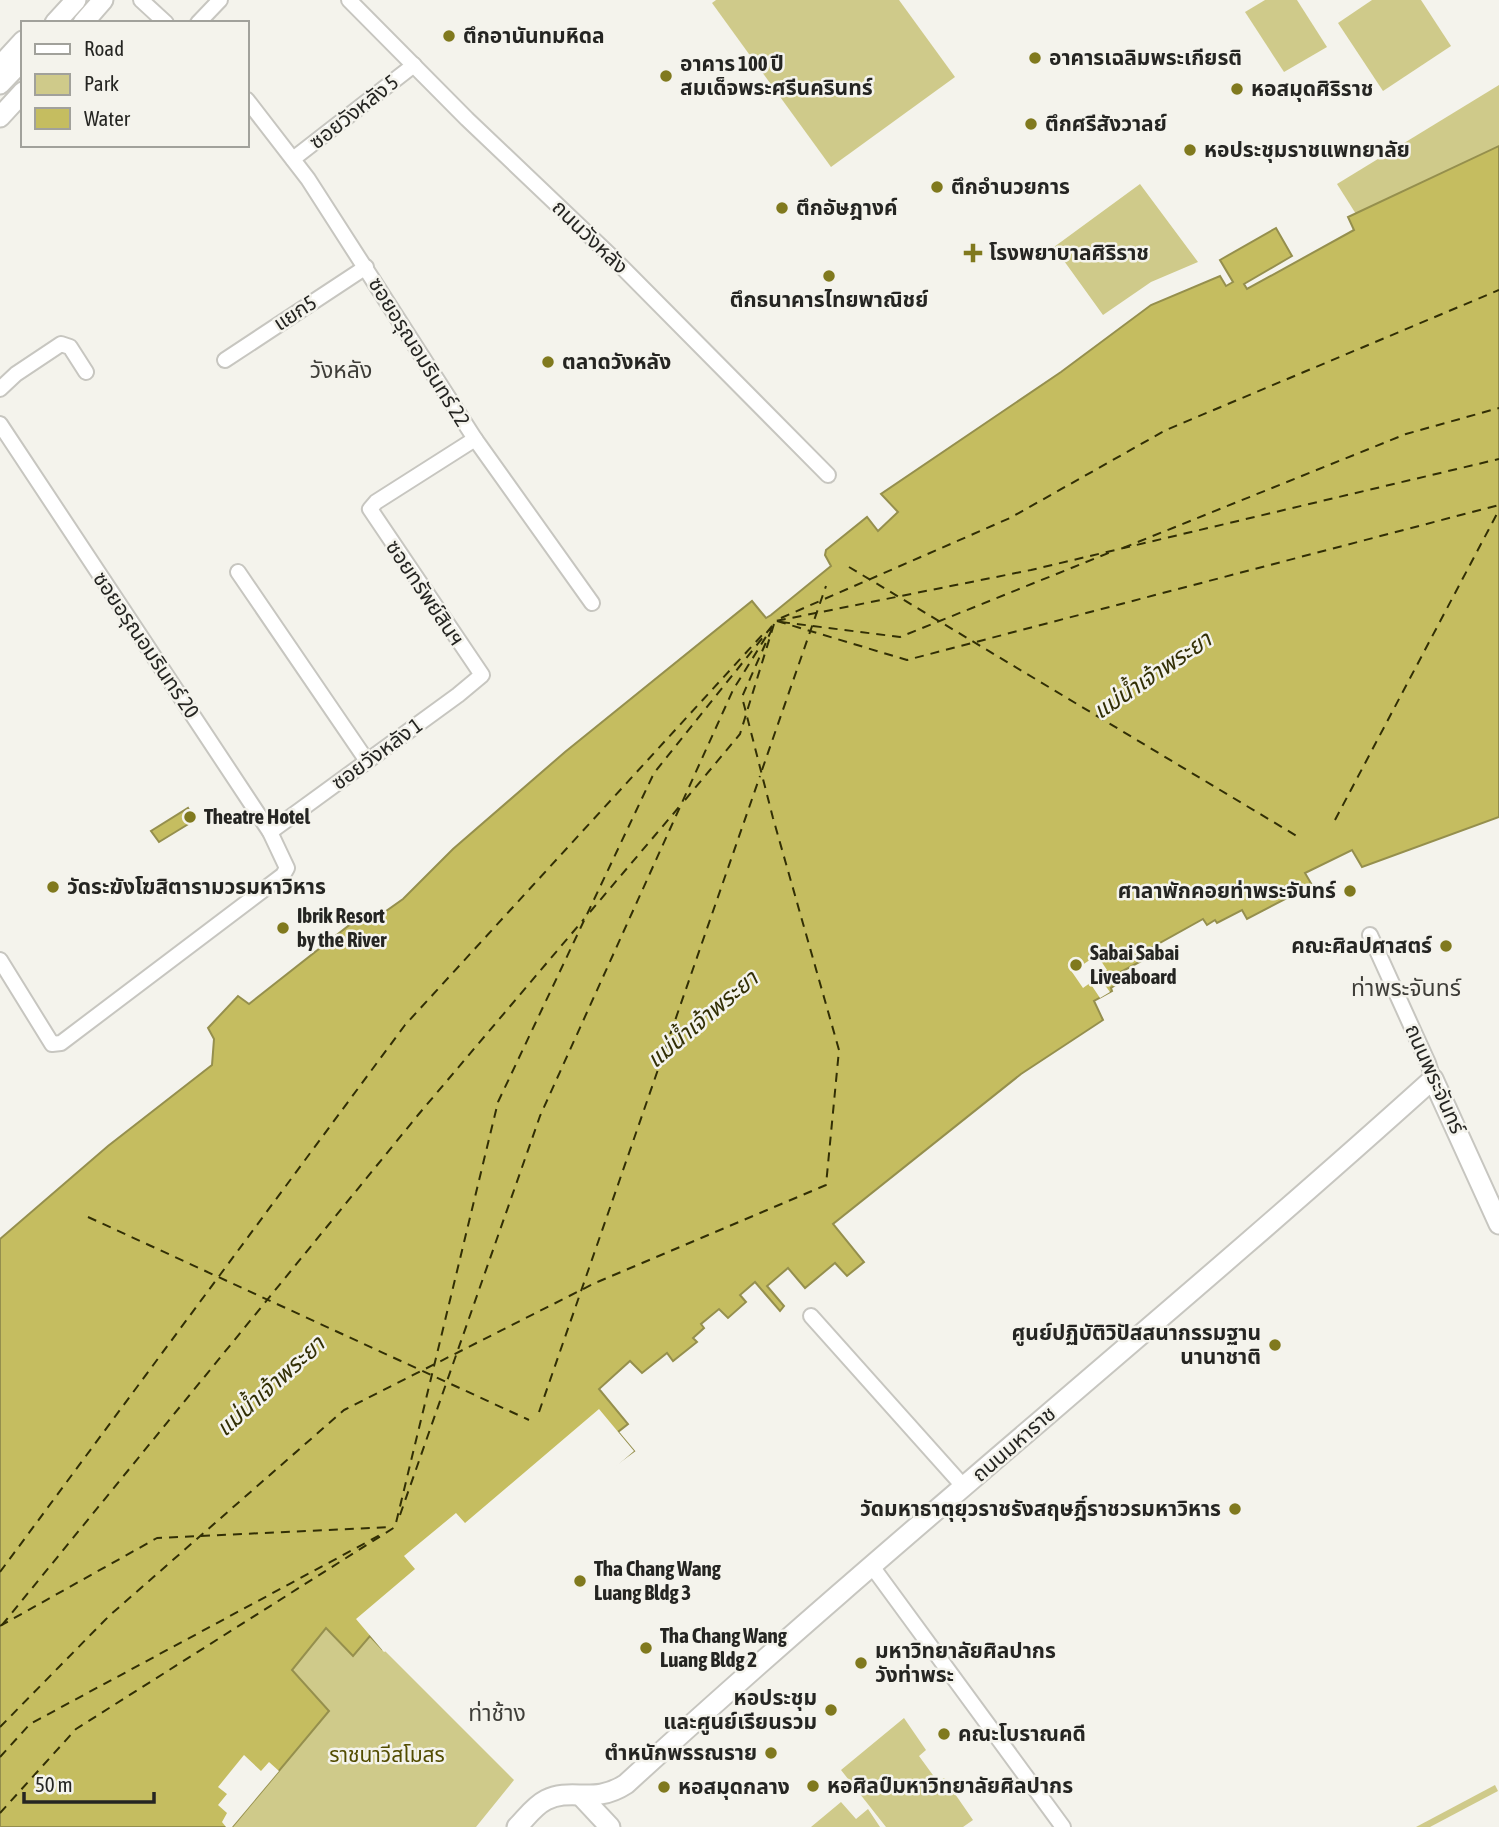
<svg xmlns="http://www.w3.org/2000/svg" width="1499" height="1827" font-family="'Asap Condensed','Noto Sans Thai',sans-serif">
	<style>
		.green { fill: #cfca8a }
		.water { fill: #c5bd60; stroke: #958f4d; stroke-width: 2 }
		.pier { fill: #f4f3ec }
		.lines { fill: none; stroke-linecap: round; stroke-linejoin: round }
		.ferry { stroke: #322f05; stroke-width: 2; stroke-dasharray: 9 7; stroke-linecap: butt }
		.street-casing { stroke: #c7c6c0; stroke-width: 18 }
		.secondary-casing { stroke: #c7c6c0; stroke-width: 23 }
		.street { stroke: #fff; stroke-width: 14 }
		.secondary { stroke: #fff; stroke-width: 19 }
		.poi-dot { fill: #80791e; stroke: #f4f3ec; stroke-width: 2.5 }
		.labels { text-anchor: middle; stroke-width: 5; stroke-linejoin: round; paint-order: stroke }
		.poi-label { font-size: 21px; font-weight: bold; fill: #252522; stroke: #f4f3ec; text-anchor: start }
		.street-label { font-size: 21px; fill: #252522; stroke: #f4f3ec }
		.park-label { font-size: 21px; fill: #524c00; stroke: #f4f3ec }
		.neighbourhood-label { font-size: 23px; fill: #3f3e39; stroke: #f4f3ec }
		.water-label { font-size: 23px; font-style: italic; fill: #322f05; stroke: #f4f3ec }
	</style>
	<rect width="100%" height="100%" fill="#f4f3ec"/>
	<g class="green">
		<polygon points="716,0 899,0 955,77 831,167 712,3"/>
		<polygon points="1265,0 1297,0 1327,47 1284,72 1245,12"/>
		<polygon points="1372,0 1421,0 1451,46 1383,91 1338,23"/>
		<polygon points="1499,85 1499,146 1356,214 1337,184"/>
		<polygon points="1140,184 1198,262 1151,282 1103,315 1054,247"/>
		<polygon points="326,1628 370,1636 514,1780 476,1827 232,1827 329,1711 292,1670"/>
		<polygon points="904,1718 926,1750 919,1756 938,1782 944,1778 973,1820 963,1827 886,1827 841,1770"/>
		<polygon points="1495,1785 1498,1791 1430,1827 1416,1827"/>
		<polygon points="841,1802 856,1819 868,1809 880,1827 811,1827"/>
	</g>
	<g class="water">
		<polygon points="1499,146 1499,817 1362,867 1352,850 1305,873 1312,885 1247,919 1242,910 1217,923 1215,920 1207,925 1203,919 1142,953 1145,959 1119,973 1123,980 1111,988 1112,991 1094,1001 1103,1020 1021,1074 833,1224 864,1262 847,1276 835,1263 805,1288 788,1268 767,1286 784,1306 780,1311 755,1282 740,1295 746,1302 728,1318 719,1309 701,1324 704,1328 693,1338 697,1342 673,1361 667,1353 642,1373 630,1361 599,1389 628,1424 618,1432 634,1451 532,1526 382,1649 370,1636 353,1656 326,1628 292,1670 329,1711 232,1827 0,1827 0,1239 108,1146 212,1065 214,1039 208,1028 238,996 249,1004 352,923 379,916 403,899 453,849 565,752 752,601 766,618 771,615 831,566 825,555 826,550 867,517 878,531 898,512 881,494 1061,372 1151,305 1220,276 1226,286 1233,282 1220,260 1276,228 1292,256 1244,284 1247,289 1354,230 1348,217"/>
		<polygon points="188,808 195,820 159,842 151,831"/>
	</g>
	<g class="pier">
		<polygon points="1097,955 1107,970 1098,976 1110,992 1100,998 1090,983 1083,988 1072,972"/>
		<polygon points="599,1409 634,1451 597,1483 534,1529 426,1623 395,1647 384,1652 356,1619 415,1569 404,1556 456,1513 465,1523"/>
		<polygon points="244,1755 261,1771 269,1762 279,1771 232,1827 226,1827 222,1822 227,1813 218,1805 227,1794 218,1787"/>
	</g>
	<g class="lines">
		<g class="ferry">
			<polyline points="1123,548 1406,434 1499,408"/>
			<polyline points="849,567 1300,838"/>
			<polyline points="781,618 1010,518 1166,430 1499,290"/>
			<polyline points="777,621 907,660 1499,505"/>
			<polyline points="781,622 900,637 1111,552"/>
			<polyline points="762,770 826,586"/>
			<polyline points="685,800 740,734 774,624"/>
			<polyline points="1335,820 1499,510"/>
			<polyline points="590,912 679,807"/>
			<polyline points="88,1217 529,1420"/>
			<polyline points="539,1412 760,776"/>
			<polyline points="400,1515 540,1116 733,690 772,627"/>
			<polyline points="0,1572 405,1025 764,633"/>
			<polyline points="2,1625 418,1115 584,919"/>
			<polyline points="0,1626 157,1538 392,1527"/>
			<polyline points="0,1727 109,1616 344,1410 595,1283 826,1185 839,1050 773,818 742,697 771,631"/>
			<polyline points="0,1757 30,1724 382,1534"/>
			<polyline points="0,1813 76,1729 395,1527 498,1102 654,773 776,621 1031,570 1499,459"/>
		</g>
		<g class="street-casing">
			<g id="street">
				<polyline points="141,0 166,23"/>
				<polyline points="349,0 467,119 612,257 828,475"/>
				<polyline points="198,23 220,0"/>
				<polyline points="247,100 308,179 475,439 592,603"/>
				<polyline points="293,159 414,65"/>
				<polyline points="225,360 366,267"/>
				<polyline points="0,389 16,374 61,344 70,347 86,372"/>
				<polyline points="0,424 270,832 287,868 283,875 61,1043 52,1044 0,960"/>
				<polyline points="238,572 367,761"/>
				<polyline points="270,832 458,695 482,675 370,509 376,502 475,439"/>
				<polyline points="1370,935 1428,1063 1433,1079"/>
				<polyline points="811,1316 964,1487"/>
				<polyline points="871,1565 1063,1827"/>
			</g>
		</g>
		<g class="secondary-casing">
			<g id="secondary">
				<polyline points="55,23 76,0"/>
				<polyline points="83,23 103,0"/>
				<polyline points="0,66 23,41"/>
				<polyline points="0,84 22,61"/>
				<polyline points="0,117 23,92"/>
				<polyline points="581,1796 610,1827"/>
				<path d="M517 1827C526 1818 534 1806 546 1800 572 1787 594 1805 626 1784 890 1542 1168 1318 1433 1079L1499 1224"/>
			</g>
		</g>
		<use href="#street" class="street"/>
		<use href="#secondary" class="secondary"/>
	</g>
	<g class="poi-dot">
		<circle cx="449" cy="36" r="7"/>
		<circle cx="1035" cy="58" r="7"/>
		<circle cx="666" cy="76" r="7"/>
		<circle cx="1237" cy="89" r="7"/>
		<circle cx="1031" cy="124" r="7"/>
		<circle cx="1190" cy="150" r="7"/>
		<circle cx="937" cy="187" r="7"/>
		<circle cx="782" cy="208" r="7"/>
		<path d="M969.5 242.5h7v7h7v7h-7v7h-7v-7h-7v-7h7z"/>
		<circle cx="829" cy="276" r="7"/>
		<circle cx="548" cy="362" r="7"/>
		<circle cx="190" cy="817" r="7"/>
		<circle cx="53" cy="887" r="7"/>
		<circle cx="1350" cy="891" r="7"/>
		<circle cx="283" cy="928" r="7"/>
		<circle cx="1446" cy="946" r="7"/>
		<circle cx="1076" cy="965" r="7"/>
		<circle cx="1275" cy="1345" r="7"/>
		<circle cx="1235" cy="1509" r="7"/>
		<circle cx="580" cy="1581" r="7"/>
		<circle cx="646" cy="1648" r="7"/>
		<circle cx="861" cy="1663" r="7"/>
		<circle cx="831" cy="1710" r="7"/>
		<circle cx="944" cy="1734" r="7"/>
		<circle cx="771" cy="1753" r="7"/>
		<circle cx="813" cy="1786" r="7"/>
		<circle cx="664" cy="1787" r="7"/>
	</g>
	<g class="labels">
		<g class="poi-label">
			<text x="463" y="43">ตึกอานันทมหิดล</text>
			<text x="1049" y="65">อาคารเฉลิมพระเกียรติ</text>
			<text x="680" y="71">อาคาร 100 ปี<tspan x="680" dy="24">สมเด็จพระศรีนครินทร์</tspan></text>
			<text x="1251" y="96">หอสมุดศิริราช</text>
			<text x="1045" y="131">ตึกศรีสังวาลย์</text>
			<text x="1204" y="157">หอประชุมราชแพทยาลัย</text>
			<text x="951" y="194">ตึกอำนวยการ</text>
			<text x="796" y="215">ตึกอัษฎางค์</text>
			<text x="989" y="260">โรงพยาบาลศิริราช</text>
			<text x="829" y="307" text-anchor="middle">ตึกธนาคารไทยพาณิชย์</text>
			<text x="562" y="369">ตลาดวังหลัง</text>
			<text x="204" y="824">Theatre Hotel</text>
			<text x="67" y="894">วัดระฆังโฆสิตารามวรมหาวิหาร</text>
			<text x="1336" y="898" text-anchor="end">ศาลาพักคอยท่าพระจันทร์</text>
			<text x="297" y="923">Ibrik Resort<tspan x="297" dy="24">by the River</tspan></text>
			<text x="1432" y="953" text-anchor="end">คณะศิลปศาสตร์</text>
			<text x="1090" y="960">Sabai Sabai<tspan x="1090" dy="24">Liveaboard</tspan></text>
			<text x="1261" y="1340" text-anchor="end">ศูนย์ปฏิบัติวิปัสสนากรรมฐาน<tspan x="1261" dy="24">นานาชาติ</tspan></text>
			<text x="1221" y="1516" text-anchor="end">วัดมหาธาตุยุวราชรังสฤษฎิ์ราชวรมหาวิหาร</text>
			<text x="594" y="1576">Tha Chang Wang<tspan x="594" dy="24">Luang Bldg 3</tspan></text>
			<text x="660" y="1643">Tha Chang Wang<tspan x="660" dy="24">Luang Bldg 2</tspan></text>
			<text x="875" y="1658">มหาวิทยาลัยศิลปากร<tspan x="875" dy="24">วังท่าพระ</tspan></text>
			<text x="817" y="1705" text-anchor="end">หอประชุม<tspan x="817" dy="24">และศูนย์เรียนรวม</tspan></text>
			<text x="958" y="1741">คณะโบราณคดี</text>
			<text x="757" y="1760" text-anchor="end">ตำหนักพรรณราย</text>
			<text x="827" y="1793">หอศิลป์มหาวิทยาลัยศิลปากร</text>
			<text x="678" y="1794">หอสมุดกลาง</text>
		</g>
		<g class="street-label">
			<text transform="translate(354 112) rotate(-38)" y="7">ซอยวังหลัง 5</text>
			<text transform="translate(590 237) rotate(44)" y="7">ถนนวังหลัง</text>
			<text transform="translate(295 313) rotate(-33)" y="7">แยก5</text>
			<text transform="translate(419 352) rotate(58)" y="7">ซอยอรุณอมรินทร์ 22</text>
			<text transform="translate(425 593) rotate(56)" y="7">ซอยทรัพย์สินฯ</text>
			<text transform="translate(146 645) rotate(56)" y="7">ซอยอรุณอมรินทร์ 20</text>
			<text transform="translate(377 754) rotate(-36)" y="7">ซอยวังหลัง 1</text>
			<text transform="translate(1435 1079) rotate(66)" y="7">ถนนพระจันทร์</text>
			<text transform="translate(1014 1444) rotate(-41)" y="7">ถนนมหาราช</text>
		</g>
		<g class="park-label">
			<text x="387" y="1762">ราชนาวีสโมสร</text>
		</g>
		<g class="neighbourhood-label">
			<text x="341" y="378">วังหลัง</text>
			<text x="1406" y="996">ท่าพระจันทร์</text>
			<text x="497" y="1721">ท่าช้าง</text>
		</g>
		<g class="water-label">
			<text transform="translate(1152 675) rotate(-34)" y="8">แม่น้ำเจ้าพระยา</text>
			<text transform="translate(702 1019) rotate(-40)" y="8">แม่น้ำเจ้าพระยา</text>
			<text transform="translate(270 1386) rotate(-42)" y="8">แม่น้ำเจ้าพระยา</text>
		</g>
	</g>
	<rect x="21" y="21" width="228" height="126" fill="#f4f3ec" stroke="#a1a19b" stroke-width="2"/>
	<rect x="35" y="44" width="35" height="10" fill="#ffffff" stroke="#a1a19b" stroke-width="2"/>
	<text x="84" y="56" font-size="21" fill="#252522">Road</text>
	<rect x="35" y="74" width="35" height="21" fill="#cfca8a" stroke="#a1a19b" stroke-width="2"/>
	<text x="84" y="91" font-size="21" fill="#252522">Park</text>
	<rect x="35" y="108" width="35" height="21" fill="#c5bd60" stroke="#a1a19b" stroke-width="2"/>
	<text x="84" y="126" font-size="21" fill="#252522">Water</text>
	<path d="M24 1792v10h130v-10" fill="none" stroke="#252522" stroke-width="3.5"/>
	<text x="35" y="1792" font-size="21" fill="#252522" stroke="#f4f3ec" stroke-width="5" paint-order="stroke">50 m</text>
</svg>
